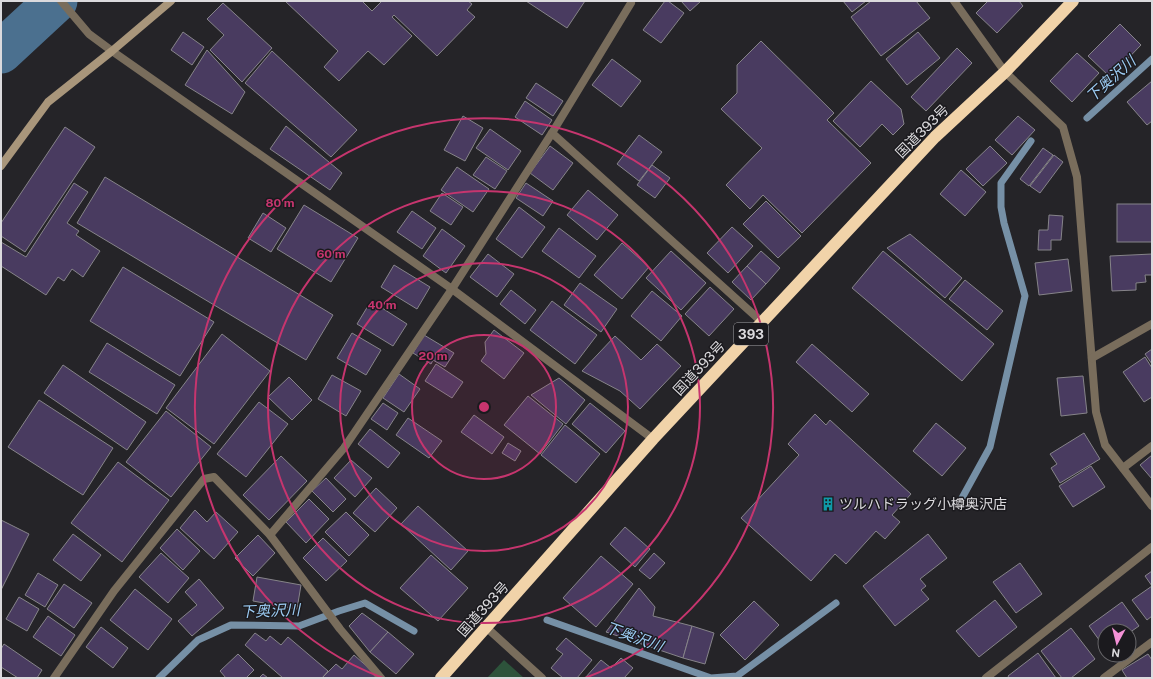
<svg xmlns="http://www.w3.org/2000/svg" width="1153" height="679" font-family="'Public Sans','Noto Sans JP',sans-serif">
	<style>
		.green { fill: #2d533b }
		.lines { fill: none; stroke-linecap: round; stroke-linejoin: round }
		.stream { stroke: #7690a6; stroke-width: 7 }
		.river { stroke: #4b708f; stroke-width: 43 }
		.building { fill: #493b60; stroke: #868489 }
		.lane { stroke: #796d5c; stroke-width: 8 }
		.street { stroke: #796d5c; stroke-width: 8 }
		.secondary { stroke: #a9967b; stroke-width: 8 }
		.highway { stroke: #f1d3a9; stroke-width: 12 }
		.ring { fill: none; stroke: #c6356e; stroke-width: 2 }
		.labels { text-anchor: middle; stroke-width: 3; stroke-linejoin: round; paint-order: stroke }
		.shield { fill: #1b1a1e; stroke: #a1a0a4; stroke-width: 1 }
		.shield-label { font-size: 13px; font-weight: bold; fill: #dbdadd }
		.street-label { font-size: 14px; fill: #dbdadd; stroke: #1b1a1e }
		.poi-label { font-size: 14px; fill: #dbdadd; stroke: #1b1a1e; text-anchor: start }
		.water-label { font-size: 15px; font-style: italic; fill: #9cccf4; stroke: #1b1a1e }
		.centre { fill: #c6356e; stroke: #1b1a1e; stroke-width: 2 }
		.ring-label { font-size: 12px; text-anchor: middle; font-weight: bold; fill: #c6356e; stroke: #1b1a1e; stroke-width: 3; stroke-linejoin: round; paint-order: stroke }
	</style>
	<rect width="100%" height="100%" fill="#252428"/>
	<polygon class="green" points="504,660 524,678 487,678"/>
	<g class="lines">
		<g class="stream">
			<polyline points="1,46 4,49"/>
			<polyline points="1087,118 1152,59"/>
			<polyline points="962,498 990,447 1025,296 1004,223 1001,207 1001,183 1031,141"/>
			<polyline points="547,620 711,678 737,676 836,603"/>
			<polyline points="159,678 198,640 231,625 299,626 339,611 365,603 414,631"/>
		</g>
		<polyline class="river" points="1,52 56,1"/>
	</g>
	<g class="building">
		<polygon points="285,1 362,1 372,11 382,1 468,1 472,4 467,10 475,17 437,56 394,15 392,17 412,36 384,65 368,51 339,81 324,67 338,51"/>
		<polygon points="526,1 585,1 567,28"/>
		<polygon points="665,1 668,1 684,13 661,43 643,30"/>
		<polygon points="681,1 701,1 690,11"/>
		<polygon points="843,1 866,1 852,12"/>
		<polygon points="871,1 916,1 930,18 881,56 851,17"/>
		<polygon points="988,1 1019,1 1023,6 997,33 976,13"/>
		<polygon points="223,3 272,48 242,82 210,50 224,35 207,19"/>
		<polygon points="1120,24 1141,45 1110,77 1088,56"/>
		<polygon points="183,32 204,47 192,65 171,50"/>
		<polygon points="918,32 940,58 907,85 886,59"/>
		<polygon points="761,41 834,113 827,120 871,163 802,233 763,195 750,209 726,185 762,148 721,109 737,93 737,65"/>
		<polygon points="957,48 972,63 926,111 911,97"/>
		<polygon points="207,50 245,92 232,114 185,85"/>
		<polygon points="272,51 357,130 331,157 245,83"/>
		<polygon points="1077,53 1099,73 1072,102 1050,81"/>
		<polygon points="612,59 641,81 621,107 592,85"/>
		<polygon points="871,81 901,109 904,124 893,135 882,124 860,147 833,121"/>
		<polygon points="1152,81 1152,121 1147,125 1127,102"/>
		<polygon points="536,83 563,101 553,116 526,98"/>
		<polygon points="525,101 552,120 542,135 515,117"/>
		<polygon points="463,116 483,128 465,161 444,150"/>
		<polygon points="1018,116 1035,130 1012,155 995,140"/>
		<polygon points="286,126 342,173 330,190 270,149"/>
		<polygon points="65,127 95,147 25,252 1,236 1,223"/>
		<polygon points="490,129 521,151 508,170 476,148"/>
		<polygon points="639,135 662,152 639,181 617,164"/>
		<polygon points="550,146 573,163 553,190 530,173"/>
		<polygon points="990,146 1007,163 983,186 966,169"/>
		<polygon points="1043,148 1053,155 1029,186 1020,179"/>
		<polygon points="1054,155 1063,162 1040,193 1030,186"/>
		<polygon points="486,157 507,171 495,189 473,175"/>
		<polygon points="652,165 670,178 655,198 637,185"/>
		<polygon points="457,167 489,189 473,212 441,190"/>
		<polygon points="961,170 986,192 965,216 940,194"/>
		<polygon points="105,177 333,315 306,360 77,223"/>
		<polygon points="74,183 88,192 67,223 79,231 76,235 100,251 83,277 72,269 64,281 58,277 46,295 1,266 1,242 26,257"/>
		<polygon points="526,183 553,201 543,216 516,198"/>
		<polygon points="588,190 618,215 597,240 567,215"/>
		<polygon points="442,193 463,207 451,225 430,211"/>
		<polygon points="766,201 801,236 778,258 743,224"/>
		<rect x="1117" y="204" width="35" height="38"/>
		<polygon points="304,205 358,238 331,282 277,249"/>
		<polygon points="519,207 545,227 522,258 496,239"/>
		<polygon points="412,211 436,228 422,249 397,232"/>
		<polygon points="263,213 286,228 271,252 248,238"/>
		<polygon points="1049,215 1063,216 1061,240 1051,240 1051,250 1038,250 1039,230 1048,230"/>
		<polygon points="732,227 753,246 728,273 707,253"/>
		<polygon points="559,228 596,256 579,278 542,251"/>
		<polygon points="442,229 465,246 446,273 423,256"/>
		<polygon points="910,234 962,278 945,298 887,248"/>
		<polygon points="622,243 649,267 622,299 594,275"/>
		<polygon points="671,251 706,283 681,310 646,278"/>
		<polygon points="761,251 780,268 766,284 747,266"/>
		<polygon points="883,251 994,344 962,381 852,288"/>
		<polygon points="488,254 514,274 497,297 470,277"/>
		<polygon points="1152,254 1152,275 1145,275 1146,282 1136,283 1136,290 1112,291 1110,256"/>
		<polygon points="1068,259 1072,291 1039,295 1035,263"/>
		<polygon points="394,265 430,287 417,309 381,287"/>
		<polygon points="747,266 766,284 751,300 732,282"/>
		<polygon points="123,267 214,322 180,376 90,321"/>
		<polygon points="965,280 1003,311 987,330 949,299"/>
		<polygon points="580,283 617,309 601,332 564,305"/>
		<polygon points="710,287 734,309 709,336 685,314"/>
		<polygon points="511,290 536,310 525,324 500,304"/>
		<polygon points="652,291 682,316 661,341 631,316"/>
		<polygon points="371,301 407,324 393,346 357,324"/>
		<polygon points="552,301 597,335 575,364 530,330"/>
		<polygon points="494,330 524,353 504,379 481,361 486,354 485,342"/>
		<polygon points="352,333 381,350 366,375 337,358"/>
		<polygon points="222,334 270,371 214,444 166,408"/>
		<polygon points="424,335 454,353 445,367 433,360 431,364 413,353"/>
		<polygon points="615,336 641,360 657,344 681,366 640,409 620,391 582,371"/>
		<polygon points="107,343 175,385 157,414 89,372"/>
		<polygon points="812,344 869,394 852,412 796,362"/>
		<polygon points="1152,349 1152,364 1145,354"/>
		<polygon points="1145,357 1152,368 1152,397 1144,402 1123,372"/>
		<polygon points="436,364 463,382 452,398 425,381"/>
		<polygon points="63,365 146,422 127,450 44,393"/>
		<polygon points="399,374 420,389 404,412 383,398"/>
		<polygon points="332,375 361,391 346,416 318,399"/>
		<polygon points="1083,376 1087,413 1061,416 1057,378"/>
		<polygon points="289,377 312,400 292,420 268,397"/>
		<polygon points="559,378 585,400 566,424 531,395"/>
		<polygon points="528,396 563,424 540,454 504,425"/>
		<polygon points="39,400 113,448 83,495 8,447"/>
		<polygon points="259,402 288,424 246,477 217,454"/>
		<polygon points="383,403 398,413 387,430 371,419"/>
		<polygon points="590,403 625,431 606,453 572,424"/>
		<polygon points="166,411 211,447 171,497 126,462"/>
		<polygon points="815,414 826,425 830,420 911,494 892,515 900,522 885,539 876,531 846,564 835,554 811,581 741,518 799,455 788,444"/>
		<polygon points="474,415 504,437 492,454 461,432"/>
		<polygon points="408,418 442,441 429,458 396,435"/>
		<polygon points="936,423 966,448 942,476 913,451"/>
		<polygon points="565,425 600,454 576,483 541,455"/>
		<polygon points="370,429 400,453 388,468 358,444"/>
		<polygon points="1084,433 1100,459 1060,483 1051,468 1057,464 1050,454"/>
		<polygon points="508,443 521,451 515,461 502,453"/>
		<polygon points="1152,455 1152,479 1140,465"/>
		<polygon points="281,456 307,481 269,520 243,495"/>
		<polygon points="351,460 372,478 355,497 334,478"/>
		<polygon points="118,462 169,500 122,562 71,523"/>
		<polygon points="1091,466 1105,487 1073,507 1059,486"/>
		<polygon points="326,478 346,499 333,512 312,491"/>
		<polygon points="376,488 397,508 375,532 353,513"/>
		<polygon points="309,499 329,519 306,543 286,522"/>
		<polygon points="418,506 468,551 451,570 401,524"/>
		<polygon points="195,510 207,522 216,512 238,532 214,559 180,528"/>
		<polygon points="346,512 369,535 349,556 325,532"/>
		<polygon points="1,520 29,534 1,590"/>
		<polygon points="625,527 650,549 635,567 610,544"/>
		<polygon points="177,529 200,551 183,570 160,548"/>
		<polygon points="73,534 101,555 81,581 53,560"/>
		<polygon points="928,534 947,558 920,579 926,586 921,590 929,599 895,626 863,586"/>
		<polygon points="258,535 275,553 253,576 235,558"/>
		<polygon points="323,538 347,561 326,581 303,558"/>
		<polygon points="161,553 189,578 168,603 139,577"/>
		<polygon points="654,553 665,563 650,579 639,570"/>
		<polygon points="431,555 468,588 438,621 400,588"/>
		<polygon points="601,556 633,584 596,627 563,598"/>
		<polygon points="1020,563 1042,594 1016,613 993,582"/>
		<polygon points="1152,571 1152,616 1147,620 1132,600 1152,586 1145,576"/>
		<polygon points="38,573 58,585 45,607 25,595"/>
		<polygon points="257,577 301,585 297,609 253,601"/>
		<polygon points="199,579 224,608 192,636 178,621 197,605 185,592"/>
		<polygon points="64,584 92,603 74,628 47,609"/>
		<polygon points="639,588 655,607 653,616 692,626 683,658 606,632"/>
		<polygon points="135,589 172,619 148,650 110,620"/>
		<polygon points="19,597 39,609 27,631 6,619"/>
		<polygon points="995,600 1017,627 979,657 956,631"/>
		<polygon points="754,601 779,625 745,660 720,635"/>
		<polygon points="1122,602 1139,626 1129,633 1129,631 1105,631 1105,648 1089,626"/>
		<polygon points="362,613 388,632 370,652 349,626"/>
		<polygon points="48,616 75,635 61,656 33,637"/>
		<polygon points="692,626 714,633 705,664 683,658"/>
		<polygon points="101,627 128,648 113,668 86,647"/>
		<polygon points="1071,628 1095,659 1071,678 1062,678 1041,651"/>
		<polygon points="388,632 414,654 396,674 370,652"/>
		<polygon points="255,633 266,641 270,636 281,645 288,637 328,671 322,678 283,678 245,645"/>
		<polygon points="566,638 592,660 577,678 563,678 551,668 563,654 556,649"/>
		<polygon points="4,644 42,670 37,678 18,678 1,667 1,649"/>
		<polygon points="1038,653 1056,678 1009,678 1008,676"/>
		<polygon points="238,654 254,670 246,678 226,678 220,671"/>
		<polygon points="1148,654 1152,660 1152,678 1127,678 1122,670"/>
		<polygon points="354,655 380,678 322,678 336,664 342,669"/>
		<polygon points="621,658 633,668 624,678 585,678 601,660 611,668"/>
		<polygon points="263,674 268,678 259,678"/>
	</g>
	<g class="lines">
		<g class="lane">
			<polyline points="452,289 552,133 631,3"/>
			<polyline points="54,678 114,591 204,479 214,477 270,535 340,629 381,678"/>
		</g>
		<g class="street">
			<polyline points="61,1 89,34 112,51 452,289 653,439"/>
			<polyline points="954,1 1005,72 1063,127 1077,177 1096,412 1105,445 1152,506"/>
			<polyline points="552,133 762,322"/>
			<polyline points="1092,358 1152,324"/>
			<polyline points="1123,468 1152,446"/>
			<polyline points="270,535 344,448 452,289"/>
			<polyline points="487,628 542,678"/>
			<polyline points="986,678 1152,547"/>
			<polyline points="1104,678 1152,642"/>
		</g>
		<polyline class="secondary" points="1,166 48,102 112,51 171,1"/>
		<polyline class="highway" points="441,678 653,439 935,137 1005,72 1073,1"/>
	</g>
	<circle cx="484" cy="407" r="72" fill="#c6356e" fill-opacity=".12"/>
	<g class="ring">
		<circle cx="484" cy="407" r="72"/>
		<circle cx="484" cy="407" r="144"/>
		<circle cx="484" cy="407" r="216"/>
		<path d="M383 678A289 289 0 1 1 585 678"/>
	</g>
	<defs>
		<g id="building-bare" transform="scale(1.08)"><path d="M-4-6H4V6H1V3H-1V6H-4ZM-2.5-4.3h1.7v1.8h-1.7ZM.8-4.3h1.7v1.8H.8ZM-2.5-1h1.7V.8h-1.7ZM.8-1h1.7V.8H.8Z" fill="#0f9aa8" stroke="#1b1a1e" stroke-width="2.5" paint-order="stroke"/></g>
	</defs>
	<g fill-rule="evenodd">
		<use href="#building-bare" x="828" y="504"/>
	</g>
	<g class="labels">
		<rect class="shield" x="734" y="323" width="34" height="22" rx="3"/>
		<g class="shield-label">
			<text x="751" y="339">393</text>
		</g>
		<g class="street-label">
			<text transform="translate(922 131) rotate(-45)" y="5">国道393号</text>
			<text transform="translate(699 368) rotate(-47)" y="5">国道393号</text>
			<text transform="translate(483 609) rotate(-48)" y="5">国道393号</text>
		</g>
		<g class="poi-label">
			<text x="839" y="509">ツルハドラッグ小樽奥沢店</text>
		</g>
		<g class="water-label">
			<text transform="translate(1111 79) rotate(-42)" y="5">下奥沢川</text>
			<text transform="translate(270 611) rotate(-2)" y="5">下奥沢川</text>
			<text transform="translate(634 637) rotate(20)" y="5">下奥沢川</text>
		</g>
	</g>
	<circle cx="484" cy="407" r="6" class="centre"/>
	<g class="ring-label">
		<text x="280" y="207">80 m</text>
		<text x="331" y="258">60 m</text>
		<text x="382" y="309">40 m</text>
		<text x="433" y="360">20 m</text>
	</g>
	<rect width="1153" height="679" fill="none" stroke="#dbdadd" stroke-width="4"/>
	<g transform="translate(1117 643) rotate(187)"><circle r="19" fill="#1b1a1e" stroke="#68676a"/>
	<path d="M0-3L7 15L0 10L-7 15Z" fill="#f391d6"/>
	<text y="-6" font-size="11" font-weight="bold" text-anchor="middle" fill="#dbdadd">N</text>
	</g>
</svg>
